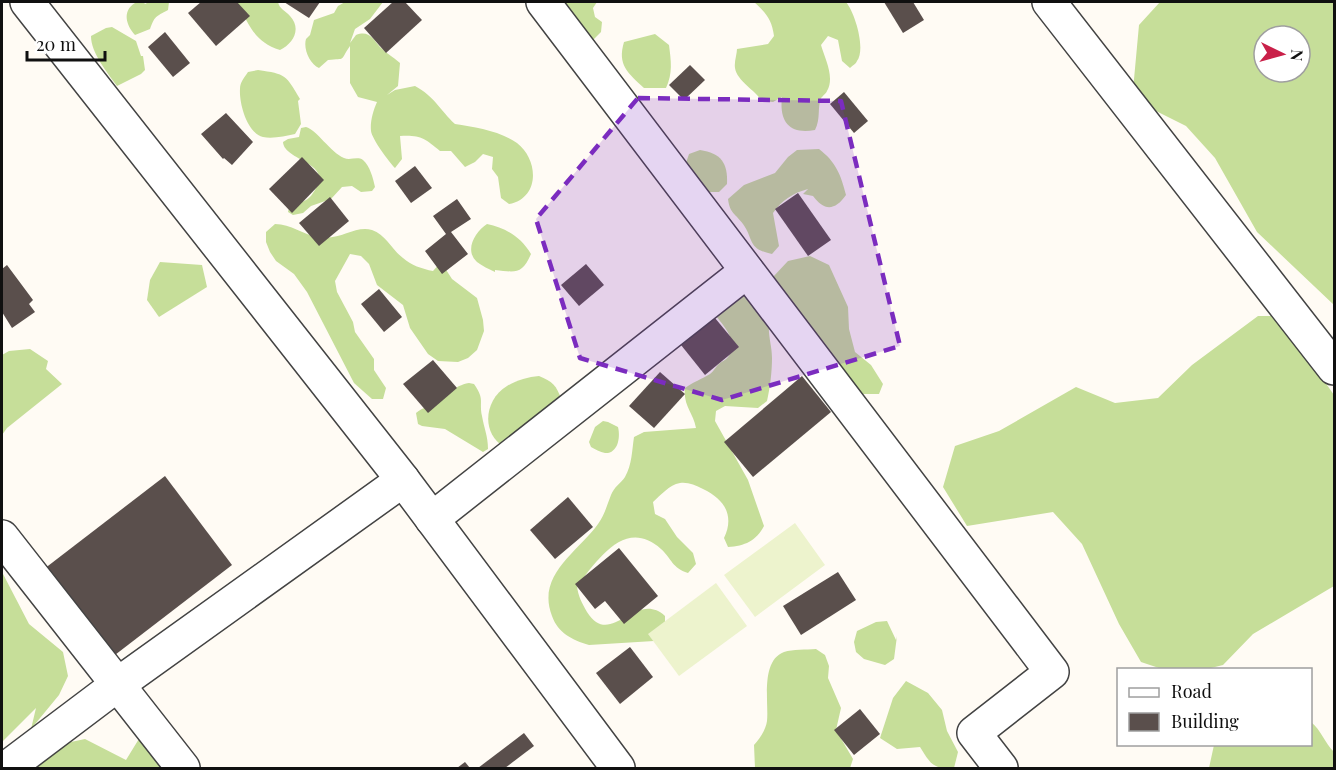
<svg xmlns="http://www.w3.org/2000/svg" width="1336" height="770" font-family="'Playfair Display',serif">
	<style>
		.forest { fill: #c6de99; fill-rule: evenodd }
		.pitch { fill: #edf3cd }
		.building { fill: #5a4f4c }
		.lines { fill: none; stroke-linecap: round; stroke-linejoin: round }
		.minor-casing { stroke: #434343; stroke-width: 36 }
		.minor { stroke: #fff; stroke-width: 33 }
		.marked { fill: #7b2cbf; fill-opacity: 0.2; stroke: #7b2cbf; stroke-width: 4.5; stroke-dasharray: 12 8; stroke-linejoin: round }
	</style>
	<rect width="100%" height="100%" fill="#fffbf4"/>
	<g class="forest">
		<path d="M141 2 146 4 147 2H169L168 10C155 17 155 16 150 29L135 35C126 25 122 11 135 3Z"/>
		<path d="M237 2H278C280 10 285 10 290 16 302 29 293 44 280 50 253 41 249 24 237 2Z"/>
		<path d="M345 2H383L370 19 355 29 350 43 356 35C369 30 373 39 380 47 386 53 393 57 400 63L398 86 387 95 395 90 415 86C434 96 440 110 455 124 475 127 500 131 517 143 539 160 540 198 509 204L501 198 498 177 492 169 493 157 483 154 475 162 465 167 451 151H440C424 138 421 135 400 136L402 159 395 168C389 162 372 139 371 131 370 122 373 111 377 102L358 97 350 83V46C339 62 347 58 328 60L319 68C310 64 303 49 306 39L310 35 314 20 334 13 338 6Z"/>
		<polygon points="543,2 597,2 593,8 595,17 602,22 601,32 593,40 582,40"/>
		<path d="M754 2H846C855 13 866 49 857 61 856 64 853 65 850 68L842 61 838 40 828 36 821 45C825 59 835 77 827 91 827 92 822 97 821 98 817 109 821 118 815 130 789 135 779 121 782 97L773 102 762 101C755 90 737 81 735 68 734 62 737 54 737 49L768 44 774 36C772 19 765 12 754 2Z"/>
		<path d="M1160 2H1334V305L1257 232 1215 158 1186 126 1146 106 1133 90 1139 25ZM1264 36H1300V72H1264Z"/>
		<path d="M112 27 136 41 141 56H143L145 70 141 74 117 86C107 72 91 53 91 36L106 28Z"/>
		<path d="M655 34 669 45C671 61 673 73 666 88H644C628 73 617 65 624 42Z"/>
		<path d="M258 70C286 74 286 75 300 99L298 101 301 124 295 134C285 136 273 139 263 137 247 133 239 103 240 89 240 82 244 78 248 72Z"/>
		<path d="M306 127C317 130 330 152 344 158 350 161 357 156 363 160 370 166 373 178 375 187L372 191 361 192 352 186 342 187 331 199 311 206 303 213 293 215 288 212 289 207C294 204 301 203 306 200 310 198 313 193 315 190 334 162 284 161 283 142L288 139 299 137 301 128Z"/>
		<path d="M819 149C836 162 841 175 846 195 835 211 824 211 813 196L803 194 808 189C793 193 782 200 773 213L779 246 772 254C747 249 754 239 743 224 735 213 730 214 728 199L744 185 775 173 788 157 797 150Z"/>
		<path d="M700 150C721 153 728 163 727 184L719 192H708L684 169 689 154Z"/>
		<path d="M275 224C291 224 303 235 319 237 340 241 355 225 372 230 386 235 392 250 403 258 411 265 422 269 433 271L441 262 452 279 477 298 483 320 484 331 477 350 468 358 458 362 438 361 428 354 410 328 403 305 377 285 369 264 361 256 350 254 335 281 337 292 353 322 355 332 374 359V370L386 388 383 399H372L354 383 307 292 294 274 276 261 270 252 266 242V232Z"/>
		<path d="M487 224C506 228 521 237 531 254 522 275 515 272 495 270V272C489 269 482 266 477 262 464 250 475 232 487 224Z"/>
		<polygon points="810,256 829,265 848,307 849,329 855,352 871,365 883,384 879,394 858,394 772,298 773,277 788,261"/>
		<polygon points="160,262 202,265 207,287 159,317 147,300 150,280"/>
		<path d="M739 279 769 324C768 336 772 346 772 358 772 372 770 388 767 401L758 408 725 406 716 411 715 421 748 480 764 526C756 541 745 546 728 547L724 538C735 515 724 499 703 489 695 485 688 482 680 483 669 485 661 495 653 502L655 514 665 519 677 537 693 553 696 564 688 573C672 568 672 559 661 549 625 517 598 560 577 586 578 596 582 603 587 612 611 650 635 589 665 616V637L654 641 589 645C572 640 558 633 552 616 536 575 578 552 598 524 605 514 607 505 611 495 614 487 621 483 625 477 632 465 632 450 634 437L644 432 696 428C693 412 683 406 685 388 693 382 702 379 710 374 714 371 716 366 720 363 722 361 726 360 728 357 741 342 721 323 712 311Z"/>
		<polygon points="1258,316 1279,316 1334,395 1334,586 1253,634 1223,665 1207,669 1162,669 1141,662 1119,624 1082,544 1053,512 967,526 943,487 955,446 999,431 1076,387 1115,403 1158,398 1192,365"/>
		<polygon points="30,349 48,361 46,369 62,384 7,428 2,435 2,355 9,351"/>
		<path d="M539 376C552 381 557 386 561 399L504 447C481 433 484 400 507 386 517 380 528 377 539 376Z"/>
		<path d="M469 383 474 384C485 400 479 400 482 416 484 428 488 436 488 449L483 452 445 429 422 426 418 424 416 413C423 407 431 406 439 401 451 394 453 386 469 383Z"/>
		<path d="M603 421 608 422 618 427C621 439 617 454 605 453 600 452 595 449 591 447L589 442 595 427Z"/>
		<polygon points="2,572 29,624 63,652 68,676 59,695 31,729 36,708 2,742"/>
		<polygon points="887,621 896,640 897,636 894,659 885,665 864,659 856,652 854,642 857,631 876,622"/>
		<path d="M816 649 825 655 829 666 828 678 841 708 836 730 853 759 850 768H755L754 745C760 739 766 729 767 721 769 703 760 661 784 652 793 649 806 650 816 649Z"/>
		<path d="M906 681 928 693 942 710 947 731 958 752 954 768C932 769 931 764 920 747L897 749 880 738 893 698Z"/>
		<polygon points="153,716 182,768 11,768 38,749 85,739 126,760"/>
		<path d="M1311 722C1321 730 1325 743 1334 752V768H1209L1214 745 1310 744Z"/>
	</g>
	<g class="pitch">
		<polygon points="795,523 825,565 755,617 724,575"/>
		<polygon points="716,583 747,626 679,676 648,634"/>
	</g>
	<g class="building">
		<polygon points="201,2 237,2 250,16 216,46 188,13"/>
		<polygon points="284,2 320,2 309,18"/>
		<polygon points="393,2 405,2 422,20 386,53 364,28"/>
		<polygon points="884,2 913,2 924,20 903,33"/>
		<polygon points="165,32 190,63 173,77 148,47"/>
		<polygon points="690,65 705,80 684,100 669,85"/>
		<polygon points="844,92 868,121 854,133 830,104"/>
		<polygon points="226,113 253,142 232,165 224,158 223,159 201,134"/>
		<polygon points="302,157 324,180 292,213 269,189"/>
		<polygon points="415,166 432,188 411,203 395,181"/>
		<polygon points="798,193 831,240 808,256 775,209"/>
		<polygon points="330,197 349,221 319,246 299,223"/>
		<polygon points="457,199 471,219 451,232 468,254 442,274 425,251 446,234 433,216"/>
		<polygon points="586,264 604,285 579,306 561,285"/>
		<polygon points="7,265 33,300 29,304 35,312 12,328 2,312 2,269"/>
		<polygon points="379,289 402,317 384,332 361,304"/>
		<polygon points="715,318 739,347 705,375 681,345"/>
		<polygon points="433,360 457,388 428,413 403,384"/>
		<polygon points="660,372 685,394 654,428 629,406"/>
		<polygon points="802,376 831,412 753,477 724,442"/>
		<polygon points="165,476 232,565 111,658 44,569"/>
		<polygon points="568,497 593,527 555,559 530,530"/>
		<polygon points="619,548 658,596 624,624 605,601 595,609 575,584"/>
		<polygon points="838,572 856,600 801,635 783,606"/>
		<polygon points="630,647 653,677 620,704 596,673"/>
		<polygon points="860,709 880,734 854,755 834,730"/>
		<polygon points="524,733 534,746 505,768 478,768"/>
		<polygon points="465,762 470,768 457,768"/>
	</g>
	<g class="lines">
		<g class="minor-casing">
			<g id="minor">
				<polyline points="27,2 403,480 618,768"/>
				<polyline points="543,2 1052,672 974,733 1001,768"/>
				<polyline points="1049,2 1334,368"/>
				<polyline points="432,519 747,271"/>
				<polyline points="2,537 183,768"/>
				<polyline points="7,768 117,685 403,480"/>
			</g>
		</g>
		<use href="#minor" class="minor"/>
	</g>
	<path class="marked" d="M638 98 841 101 900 346 722 400 580 358 536 219Z"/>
	<rect width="1336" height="770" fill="none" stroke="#101010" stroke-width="6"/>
	<rect x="1117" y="668" width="195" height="78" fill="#ffffff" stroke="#9f9f9f" stroke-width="1.5"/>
	<rect x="1129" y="688" width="30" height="9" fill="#ffffff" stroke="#9f9f9f" stroke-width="1.5"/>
	<text x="1171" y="698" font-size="18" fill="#101010">Road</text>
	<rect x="1129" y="713" width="30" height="18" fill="#5a4f4c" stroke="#9f9f9f" stroke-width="1.5"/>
	<text x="1171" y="728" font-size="18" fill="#101010">Building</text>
	<g transform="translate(1282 54) rotate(95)"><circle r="28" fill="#ffffff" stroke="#9f9f9f" stroke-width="1.5"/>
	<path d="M0-4.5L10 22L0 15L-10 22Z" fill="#c92049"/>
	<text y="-9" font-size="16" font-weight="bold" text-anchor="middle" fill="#101010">N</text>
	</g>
	<path d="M27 51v9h78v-9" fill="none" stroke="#101010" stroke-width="3"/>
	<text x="36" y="51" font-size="18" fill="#101010" stroke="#ffffff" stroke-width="4.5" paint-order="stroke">20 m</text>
</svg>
